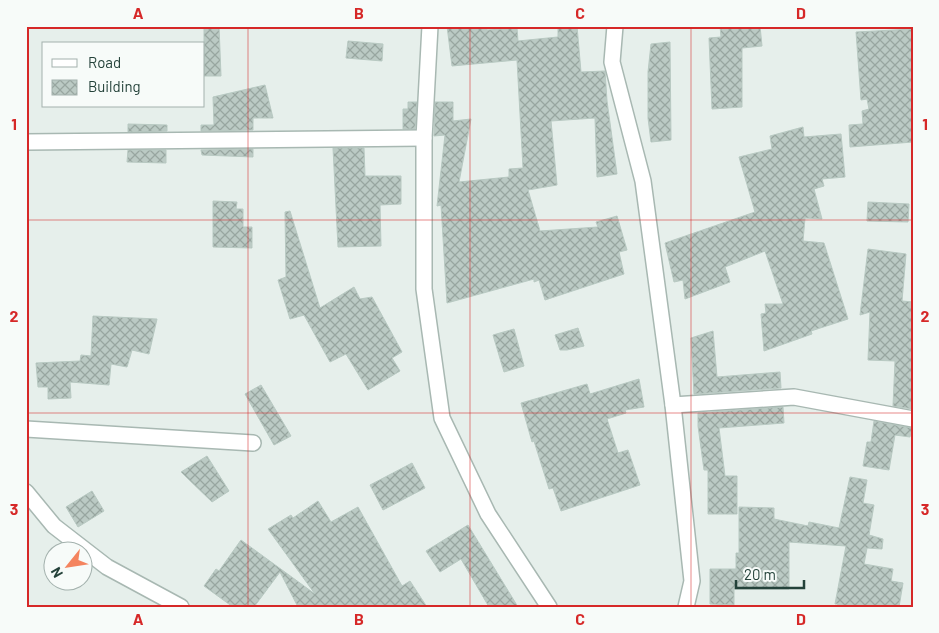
<svg xmlns="http://www.w3.org/2000/svg" width="939" height="633" font-family="Barlow,sans-serif">
	<style>
		.building { fill: url(#building-cross-hatch); stroke: #b8c9c2 }
		.lines { fill: none; stroke-linecap: round; stroke-linejoin: round }
		.minor-casing { stroke: #a8b8b2; stroke-width: 18 }
		.minor { stroke: #fff; stroke-width: 15 }
		.grid { fill: none; stroke: #d62828; stroke-width: 1; stroke-opacity: 0.55 }
		.neatline { fill: none; stroke: #d62828; stroke-width: 2 }
		.grid-label { font-size: 16px; text-anchor: middle; font-weight: bold; fill: #d62828 }
	</style>
	<defs>
		<pattern id="building-cross-hatch" width="8" height="8" patternUnits="userSpaceOnUse" patternTransform="scale(1.25)"><rect width="8" height="8" fill="#bbcac4"/><path d="M0 0l8 8M0 8l8-8" fill="none" stroke="#98a6a0"/></pattern>
	</defs>
	<rect width="100%" height="100%" fill="#e6efeb"/>
	<g class="building">
		<polygon points="204,26 219,26 221,76 204,76"/>
		<polygon points="447,26 486,26 487,30 517,28 518,41 558,37 558,28 577,26 581,72 605,71 607,101 617,174 597,177 595,118 551,121 557,185 528,190 540,231 598,227 596,222 617,216 627,250 619,252 624,274 545,300 539,280 534,282 534,279 447,303 441,205 437,206 445,135 434,136 435,102 453,102 453,121 471,119 459,182 509,177 509,169 523,168 517,60 452,66"/>
		<polygon points="720,26 760,26 762,46 742,48 742,107 712,109 709,38 721,37"/>
		<polygon points="913,29 913,142 850,147 849,125 863,124 862,111 869,109 867,99 861,100 856,32"/>
		<polygon points="348,41 383,44 382,61 346,58"/>
		<polygon points="670,42 671,140 651,142 648,118 648,72 651,44"/>
		<polygon points="265,85 273,118 253,118 253,130 201,131 201,125 214,125 213,97"/>
		<polygon points="408,102 417,102 415,129 403,129 403,109 408,109"/>
		<polygon points="128,124 167,125 167,131 128,132"/>
		<polygon points="803,127 804,137 841,134 845,177 822,179 824,186 814,189 822,219 805,218 803,241 824,243 848,319 811,331 812,334 764,351 761,314 766,313 765,304 783,304 765,251 725,267 730,282 685,299 683,280 674,282 665,243 755,212 739,157 772,149 770,136"/>
		<polygon points="333,148 364,148 365,176 401,176 401,204 380,205 381,246 338,247"/>
		<polygon points="253,149 253,157 202,155 201,150"/>
		<polygon points="128,150 166,150 166,163 127,162"/>
		<polygon points="213,201 237,202 236,209 243,209 243,227 252,227 252,248 213,247"/>
		<polygon points="868,202 909,204 908,222 867,221"/>
		<polygon points="290,211 320,308 354,287 360,299 372,297 402,352 392,358 400,371 368,390 346,354 330,362 304,315 290,319 278,280 286,277 285,212"/>
		<polygon points="868,249 906,254 902,301 913,302 913,409 893,406 895,361 868,360 870,312 860,315"/>
		<polygon points="93,316 157,319 149,354 132,350 127,367 111,364 109,385 70,382 71,398 48,399 48,387 38,387 36,363 80,361 81,355 91,356"/>
		<polygon points="578,328 584,346 567,350 560,350 555,335"/>
		<polygon points="514,329 524,366 504,372 493,335"/>
		<polygon points="713,331 717,377 780,372 781,388 694,394 691,338"/>
		<polygon points="639,379 644,407 625,410 626,413 607,419 618,453 628,450 640,485 561,511 553,488 549,489 534,441 532,442 521,403 587,384 590,394"/>
		<polygon points="261,385 291,436 274,445 245,394"/>
		<polygon points="783,407 784,423 719,428 725,476 737,476 737,514 708,514 708,470 704,470 698,426 698,413"/>
		<polygon points="874,421 912,428 910,437 895,435 889,470 863,466 867,442 871,442"/>
		<polygon points="207,456 229,491 212,502 181,472"/>
		<polygon points="412,463 425,488 383,510 370,485"/>
		<polygon points="850,477 867,480 863,503 874,505 869,535 883,539 882,549 867,548 864,564 893,569 891,581 903,583 899,607 837,607 838,604 835,604 846,546 789,542 789,589 734,589 734,605 710,604 710,569 736,569 736,553 739,553 739,507 774,508 774,519 808,526 809,522 839,528"/>
		<polygon points="92,491 104,511 78,527 66,507"/>
		<polygon points="318,501 331,522 358,507 402,586 410,581 427,607 298,607 280,572 254,607 233,607 204,586 216,569 219,571 241,540 315,594 268,529 291,515 293,518"/>
		<polygon points="468,525 518,607 489,607 461,559 440,572 426,551"/>
	</g>
	<g class="lines">
		<g class="minor-casing">
			<g id="minor">
				<polyline points="430,26 424,138 424,289 442,418 488,514 549,607"/>
				<polyline points="615,26 612,62 643,181 673,405 692,581 686,607"/>
				<polyline points="26,142 424,138"/>
				<polyline points="673,405 794,397 913,419"/>
				<polyline points="26,429 253,443"/>
				<polyline points="26,492 54,526 107,567 181,607"/>
			</g>
		</g>
		<use href="#minor" class="minor"/>
	</g>
	<path class="grid" d="M248 26V607M470 26V607M691 26V607M26 220H913M26 413H913"/>
	<rect width="939" height="633" fill="none" stroke="#f7fbf9" stroke-width="55"/>
	<rect x="42" y="42" width="162" height="65" fill="#f7fbf9" stroke="#a3b1ad"/>
	<rect x="52" y="59" width="25" height="8" fill="#ffffff" stroke="#a3b1ad"/>
	<text x="88" y="68" font-size="15" fill="#24423a">Road</text>
	<rect x="52" y="80" width="25" height="15" fill="url(#building-cross-hatch)" stroke="#a3b1ad"/>
	<text x="88" y="92" font-size="15" fill="#24423a">Building</text>
	<g transform="translate(68 566) rotate(240)"><circle r="24" fill="#f7fbf9" stroke="#a3b1ad"/>
	<path d="M0-4L9 19L0 12L-9 19Z" fill="#f4845f"/>
	<text y="-8" font-size="14" font-weight="bold" text-anchor="middle" fill="#24423a">N</text>
	</g>
	<path d="M736 580v8h68v-8" fill="none" stroke="#24423a" stroke-width="2.5"/>
	<text x="744" y="580" font-size="15" fill="#24423a" stroke="#f7fbf9" stroke-width="4" paint-order="stroke">20 m</text>
	<rect x="28" y="28" width="884" height="578" class="neatline"/>
	<g class="grid-label">
		<text x="138" y="19">A</text>
		<text x="359" y="19">B</text>
		<text x="580" y="19">C</text>
		<text x="801" y="19">D</text>
		<text x="14" y="130">1</text>
		<text x="925" y="130">1</text>
		<text x="14" y="322">2</text>
		<text x="925" y="322">2</text>
		<text x="14" y="515">3</text>
		<text x="925" y="515">3</text>
		<text x="138" y="625">A</text>
		<text x="359" y="625">B</text>
		<text x="580" y="625">C</text>
		<text x="801" y="625">D</text>
	</g>
</svg>
